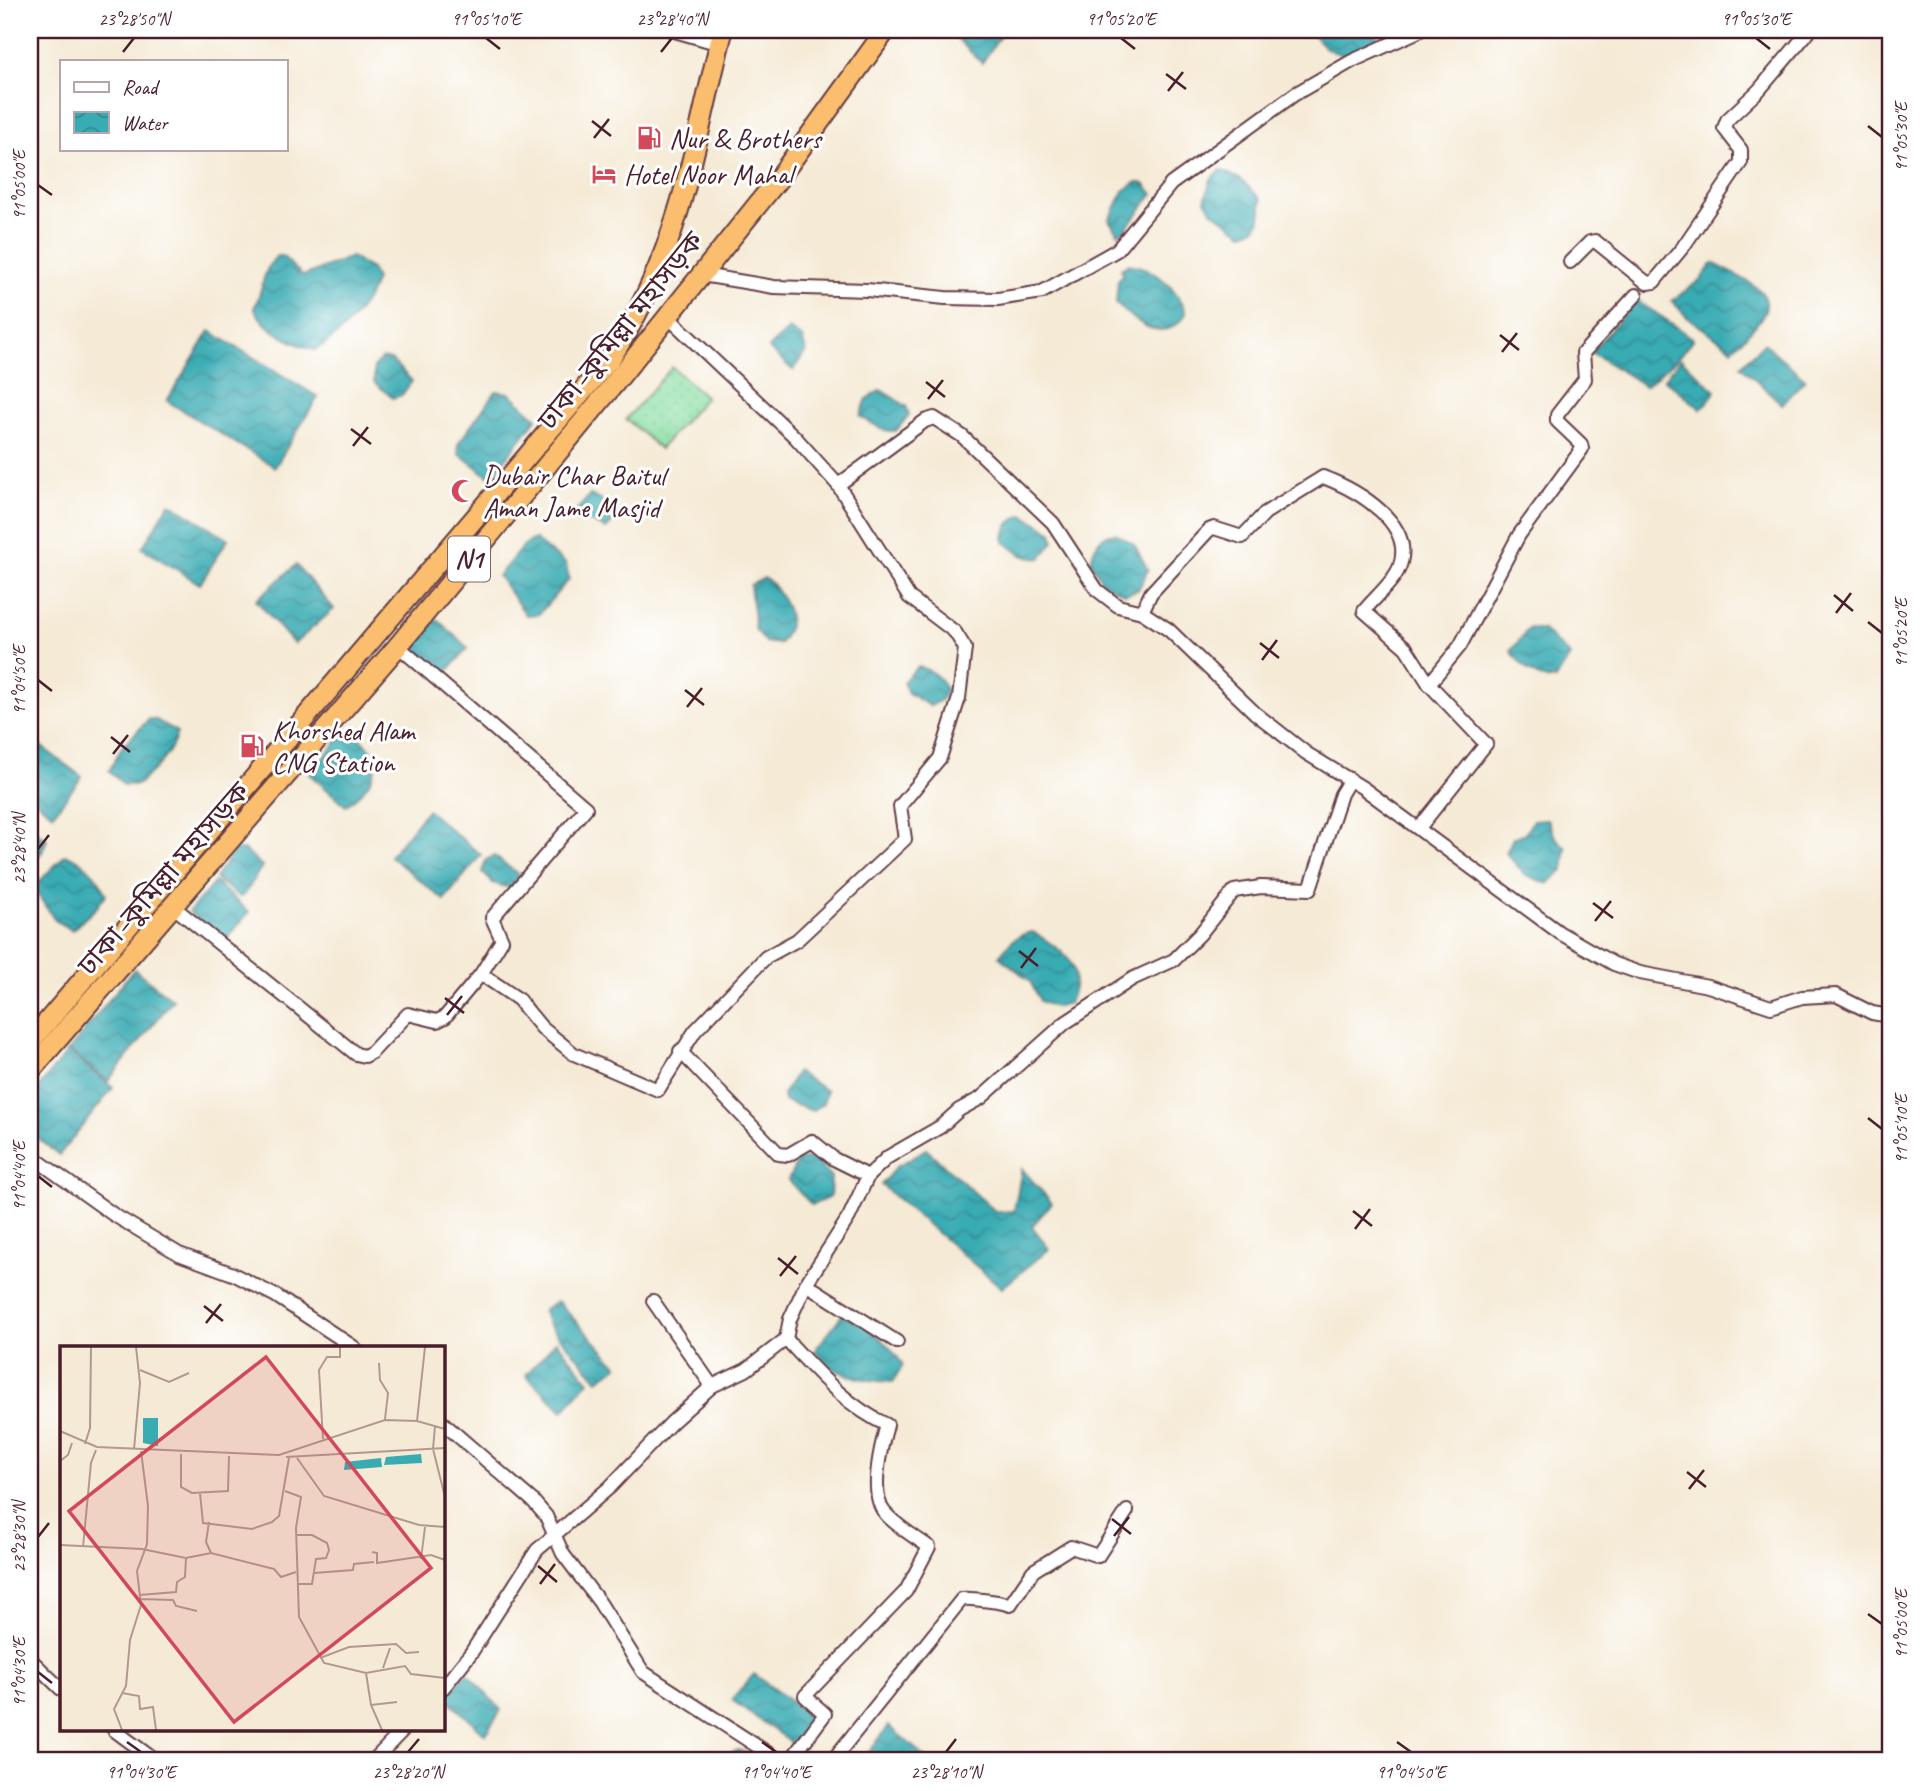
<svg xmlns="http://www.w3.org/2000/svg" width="1920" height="1791" font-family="Caveat,'Noto Sans Bengali',sans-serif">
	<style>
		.park { fill: url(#park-dots); stroke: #687e66; stroke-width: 2 }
		.water { fill: url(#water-waves); stroke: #42656f; stroke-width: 2 }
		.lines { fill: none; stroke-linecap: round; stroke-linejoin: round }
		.minor-casing { stroke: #643d44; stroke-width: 16 }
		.highway-casing { stroke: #643d44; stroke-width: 23 }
		.minor { stroke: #fff; stroke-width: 12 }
		.highway { stroke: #fabe6e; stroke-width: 19 }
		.ticks { fill: none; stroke: #4a1f2b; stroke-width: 2.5 }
		.labels { text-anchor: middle; stroke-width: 6; stroke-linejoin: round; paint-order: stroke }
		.shield { fill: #fff; stroke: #80626b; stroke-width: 2 }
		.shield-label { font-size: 26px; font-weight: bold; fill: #4a1f2b }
		.poi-label { font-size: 28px; fill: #4a1f2b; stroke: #fff; text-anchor: start }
		.street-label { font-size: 28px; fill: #4a1f2b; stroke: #fff }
		.inset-road { fill: none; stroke: #b19991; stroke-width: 2 }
		.view { fill: #d1495b; fill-opacity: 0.15; stroke: #d1495b; stroke-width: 3.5 }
		.inset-edge { fill: none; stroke: #4a1f2b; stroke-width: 3.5 }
		.neatline { fill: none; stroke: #4a1f2b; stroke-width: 2.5 }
		.ticks-label { font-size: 18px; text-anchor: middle; fill: #4a1f2b }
	</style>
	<defs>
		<pattern id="park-dots" width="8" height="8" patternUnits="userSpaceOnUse" patternTransform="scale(1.75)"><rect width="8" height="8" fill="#87dea2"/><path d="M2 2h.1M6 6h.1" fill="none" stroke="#76be8c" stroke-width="1.8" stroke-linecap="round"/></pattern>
		<pattern id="water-waves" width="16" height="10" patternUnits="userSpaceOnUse" patternTransform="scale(1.75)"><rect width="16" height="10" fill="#39abb3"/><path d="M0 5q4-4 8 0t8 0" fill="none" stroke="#328b92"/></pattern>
	</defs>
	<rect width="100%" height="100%" fill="#fff"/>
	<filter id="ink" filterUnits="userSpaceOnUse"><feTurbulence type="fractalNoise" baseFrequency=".0143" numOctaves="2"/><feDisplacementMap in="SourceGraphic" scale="14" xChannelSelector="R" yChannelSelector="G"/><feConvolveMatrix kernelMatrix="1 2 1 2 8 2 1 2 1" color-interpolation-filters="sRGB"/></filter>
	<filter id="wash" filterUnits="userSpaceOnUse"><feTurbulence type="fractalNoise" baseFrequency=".00686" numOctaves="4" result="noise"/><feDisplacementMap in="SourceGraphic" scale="28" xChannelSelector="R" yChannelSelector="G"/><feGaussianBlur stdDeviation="1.57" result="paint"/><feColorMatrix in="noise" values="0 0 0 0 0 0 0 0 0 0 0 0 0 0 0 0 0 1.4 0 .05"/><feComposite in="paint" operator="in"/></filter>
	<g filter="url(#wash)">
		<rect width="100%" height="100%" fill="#f5ead5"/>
		<polygon class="park" points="672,367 706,397 660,449 626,419"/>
		<g class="water">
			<polygon points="948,30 1004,30 982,63"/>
			<path d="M1310 30H1373L1378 39C1350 59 1331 61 1310 30Z"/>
			<path d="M1221 170 1240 179 1261 199C1261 216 1263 229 1243 233L1212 211 1205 200 1211 179Z"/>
			<polygon points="1137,182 1144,184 1153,194 1124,231 1118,234 1109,220 1124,191"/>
			<path d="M277 256H282L303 276 351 257 371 269 376 280C365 309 342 335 315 350 292 343 265 331 254 308 264 290 261 271 277 256Z"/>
			<path d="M1713 263C1772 293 1787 299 1732 349L1687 317 1672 301 1701 279Z"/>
			<path d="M1129 264C1154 267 1180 290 1186 314 1163 346 1138 324 1116 303L1118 280 1123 274 1121 269Z"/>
			<path d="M1637 300C1656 315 1674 323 1693 339L1676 360 1645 386 1591 352Z"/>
			<polygon points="789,329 802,338 806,351 793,370 768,348"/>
			<polygon points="210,331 318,397 275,467 167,401"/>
			<polygon points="1764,343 1805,379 1782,404 1741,366"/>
			<polygon points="382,358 391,360 412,381 402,395 393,398 374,382 374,367"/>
			<polygon points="1681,359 1716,391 1701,409 1664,379"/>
			<polygon points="881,390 906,406 909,415 896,431 885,431 860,416 867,399"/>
			<polygon points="496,391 509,393 537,418 491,478 459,454 458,444"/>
			<polygon points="590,495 607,503 619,515 606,529 580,517 576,511"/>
			<polygon points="170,503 228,539 200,584 142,548"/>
			<path d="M1024 515 1052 532 1054 541 1041 558C1025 560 1015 551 1004 541 1004 527 1011 519 1024 515Z"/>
			<path d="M1115 533 1134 544 1148 570 1138 590 1125 594 1103 583 1091 562C1093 547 1100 535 1115 533Z"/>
			<polygon points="534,539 566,564 569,579 539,614 526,615 498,576 524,545"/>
			<polygon points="296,565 334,609 294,644 256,600"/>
			<path d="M764 578C772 582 774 587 779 594 792 613 794 625 779 644L765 642 755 629 750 585Z"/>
			<polygon points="437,619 468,648 443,676 411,646"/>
			<path d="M1529 628 1543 630 1570 656 1555 680C1534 679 1523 668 1511 651Z"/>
			<path d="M917 667C930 668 943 679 946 691L941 700 930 706 908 693 903 682Z"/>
			<path d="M149 719 156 720 177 732C172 755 154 770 137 785H124L109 771 122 747Z"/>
			<path d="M345 733C355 734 362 739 369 747 387 769 363 793 346 806L309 774Z"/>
			<polygon points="34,741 82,777 53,814 30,796 30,744"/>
			<polygon points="427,810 481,855 444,900 390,856"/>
			<polygon points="1547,819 1555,837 1566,848 1563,870 1548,884 1524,874 1506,853 1513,838 1526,833 1533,820"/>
			<polygon points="30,828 47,839 42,852 30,867"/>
			<polygon points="235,850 244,850 262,866 245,894 240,897 215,878"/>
			<path d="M65 855C82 858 100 878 106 894L97 907 72 930 55 920 33 888Z"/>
			<polygon points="494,856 517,873 518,877 510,888 493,883 482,872 486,860"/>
			<polygon points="215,882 249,912 224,942 189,912"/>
			<path d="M1033 932C1064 952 1086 964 1069 1003L1054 1007 1040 1001 1030 981 999 956C1009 944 1016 934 1033 932Z"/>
			<polygon points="134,969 173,1000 108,1081 69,1050"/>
			<polygon points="68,1051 113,1088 59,1155 30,1132 30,1098"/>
			<polygon points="797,1072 827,1091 823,1103 813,1111 784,1101 783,1094"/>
			<polygon points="926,1149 996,1212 1014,1211 1022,1169 1052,1203 1032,1226 1049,1249 1002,1288 881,1185 896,1167"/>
			<polygon points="814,1158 831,1177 830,1197 812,1205 788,1180 798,1160"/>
			<polygon points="557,1301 618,1366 598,1380 549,1325 543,1310"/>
			<path d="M842 1315C866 1321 890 1345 903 1365L893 1382C864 1381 831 1376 815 1350Z"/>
			<polygon points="556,1341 589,1381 563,1411 526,1375"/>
			<polygon points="467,1673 501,1710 485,1734 444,1696"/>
			<polygon points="754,1674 813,1719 793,1744 732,1700"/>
			<polygon points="889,1726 925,1757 921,1761 871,1761 865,1757"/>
			<polygon points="738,1750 768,1761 715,1761"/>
		</g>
	</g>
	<g filter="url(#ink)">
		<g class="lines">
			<g class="minor-casing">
				<g id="minor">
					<polyline points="671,30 720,44"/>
					<polyline points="1570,262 1590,242 1595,241 1647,283 1654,282 1683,247 1741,162 1741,150 1724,128 1727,120 1759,90 1810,30"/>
					<polyline points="702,275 774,287 867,290 945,298 998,299 1042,292 1117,250 1171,184 1295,94 1352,61 1421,30"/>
					<polyline points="838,485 925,421 934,418 962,436 1053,523 1097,590 1118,606 1142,612 1169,630 1255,713 1306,753 1363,788 1560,933 1614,964 1640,973 1708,986 1771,1007 1802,997 1836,995 1872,1013 1890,1016"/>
					<path d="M1142 612 1151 593 1209 530 1214 528 1242 537 1265 513 1323 477C1357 490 1417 524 1399 568 1393 583 1374 598 1364 611L1406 648 1429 684 1486 744 1419 828"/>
					<polyline points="1429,684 1460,646 1519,535 1582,449 1581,444 1557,421 1557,415 1585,379 1583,353 1636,295"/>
					<polyline points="175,908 356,1054 365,1056 372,1052 408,1014 437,1021 445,1017 481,974 502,940 492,918 586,808 398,646"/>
					<polyline points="481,974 518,999 542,1028 574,1054 658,1090 695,1031 766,957 797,940 905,839 900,806 940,758 959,698 965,648 955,632 909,597 838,485 795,437 668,317"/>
					<polyline points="680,1051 779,1154 788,1155 812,1141 834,1159 868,1176"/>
					<polyline points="30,1155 114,1215 179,1254 233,1274 276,1296 355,1348"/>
					<polyline points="806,1284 897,1342"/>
					<polyline points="653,1301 712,1386"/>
					<polyline points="786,1339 790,1319 806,1284 849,1217 868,1176 888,1157 940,1127 959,1110 981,1098 1065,1023 1132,979 1174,960 1200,934 1234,891 1261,887 1310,889 1341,794 1350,779"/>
					<polyline points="443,1423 533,1501 546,1516 563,1554 600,1603 643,1672 780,1761"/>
					<polyline points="30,1659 61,1689"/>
					<path d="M443 1688 471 1653 537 1550 610 1487 671 1423 712 1386 746 1370 786 1339C815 1370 847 1407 887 1425 881 1446 869 1495 885 1513 896 1526 915 1537 929 1547L906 1591 805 1696 825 1714 790 1761"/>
					<polyline points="114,1730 156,1761"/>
					<polyline points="373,1761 403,1730"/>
					<path d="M832 1761 962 1599C970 1598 1004 1602 1010 1605L1033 1571 1071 1547 1098 1556 1127 1511"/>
				</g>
			</g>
			<g class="highway-casing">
				<g id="highway">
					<path d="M30 1042 609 360C680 255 693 149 723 30"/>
					<polyline points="30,1071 398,646 614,384 779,178 886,30"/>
				</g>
			</g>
			<use href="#minor" class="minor"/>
			<use href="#highway" class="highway"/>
		</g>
	</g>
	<path class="ticks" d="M486 38 500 49M1121 38 1135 49M1756 38 1770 49M123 52 134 38M661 52 672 38M1166 74 1186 89M1168 91 1183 72M592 121 611 136M1868 126 1882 137M594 138 609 119M38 185 52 195M1500 335 1519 350M1502 352 1517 333M926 382 945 397M928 399 943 380M351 429 371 444M353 446 368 427M1834 595 1853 611M1836 613 1851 593M1868 622 1882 633M1260 643 1279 658M1262 660 1277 640M38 680 52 691M685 690 704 705M687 707 702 688M111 737 130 752M113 754 128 735M38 849 49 835M1593 903 1613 918M1595 921 1611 901M1019 951 1038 966M1021 968 1036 948M445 998 464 1013M447 1015 462 996M1868 1118 1882 1129M38 1176 52 1187M1353 1211 1372 1226M1355 1229 1370 1209M778 1258 798 1274M780 1276 796 1256M204 1306 223 1321M206 1323 221 1304M1687 1472 1706 1487M1689 1489 1704 1470M1112 1519 1131 1534M1114 1536 1129 1517M38 1537 49 1523M538 1566 557 1582M540 1584 555 1564M1868 1614 1882 1624M38 1672 52 1683M127 1742 141 1752M762 1742 776 1752M1397 1742 1411 1752M408 1752 419 1739M946 1752 956 1739"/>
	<defs>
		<g id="fuel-bare" transform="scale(1.89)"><path d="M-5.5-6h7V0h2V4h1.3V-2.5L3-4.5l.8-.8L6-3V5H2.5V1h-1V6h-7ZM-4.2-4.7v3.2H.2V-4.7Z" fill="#d1495b" stroke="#fff" stroke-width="2.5" paint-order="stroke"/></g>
		<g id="hotel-bare" transform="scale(1.89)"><path d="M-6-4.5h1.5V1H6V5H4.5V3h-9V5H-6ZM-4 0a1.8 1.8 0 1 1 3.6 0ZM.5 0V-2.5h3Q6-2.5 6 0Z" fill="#d1495b" stroke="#fff" stroke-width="2.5" paint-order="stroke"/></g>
		<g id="mosque-bare" transform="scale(1.89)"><path d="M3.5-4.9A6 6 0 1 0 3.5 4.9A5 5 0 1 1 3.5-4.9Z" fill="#d1495b" stroke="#fff" stroke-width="2.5" paint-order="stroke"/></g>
	</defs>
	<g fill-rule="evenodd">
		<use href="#fuel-bare" x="649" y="138"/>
		<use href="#hotel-bare" x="604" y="174"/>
		<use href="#mosque-bare" x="463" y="491"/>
		<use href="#fuel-bare" x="252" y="746"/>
	</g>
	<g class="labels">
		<rect class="shield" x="448" y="536.5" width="42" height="45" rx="5"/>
		<g class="shield-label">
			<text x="469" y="568">N1</text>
		</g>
		<g class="poi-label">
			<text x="669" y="148">Nur &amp; Brothers</text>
			<text x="624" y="184">Hotel Noor Mahal</text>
			<text x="483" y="485">Dubair Char Baitul<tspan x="483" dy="32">Aman Jame Masjid</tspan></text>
			<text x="272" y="740">Khorshed Alam<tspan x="272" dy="32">CNG Station</tspan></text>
		</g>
		<g class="street-label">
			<text transform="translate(620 330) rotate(-51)" y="10">ঢাকা–কুমিল্লা মহাসড়ক</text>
			<text transform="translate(163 878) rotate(-49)" y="10">ঢাকা–কুমিল্লা মহাসড়ক</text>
		</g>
	</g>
	<g transform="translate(60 1346)">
		<rect width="385" height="385" fill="#f5ead5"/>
		<path d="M83 72H98V100L83 97ZM361 108 362 117 324 119 326 111ZM321 112 322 121 284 124 285 116Z" fill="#39abb3"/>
		<path class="inset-road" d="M319 17 320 34 328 47 325 73M80 24 109 36 129 27M357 75 365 1M375 80 373 103 385 151M0 85 37 101 219 109 325 74 357 75 385 83M263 93 259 24 267 11H280V1M25 98 30 82 31 1M74 103 80 37 76 1M121 108V141L132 147 168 145 169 110M226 111 385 102M237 112 264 150 359 179 385 181M0 115 8 109 12 97M225 145 241 151 236 182 239 271 264 317 306 327 345 320 351 328 385 332M140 147 143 177 192 183 212 176 219 170 229 112M149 176 146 196 151 207M237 189H252L267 197 269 204 266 212 256 213 252 238H237M0 199 82 203 126 212 125 231 117 236 116 246 79 249M23 201 31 117 36 104M312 206 317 207V217L371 209 385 214M126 212 151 207 214 223 221 231 236 226M361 213 365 181M254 227 293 224 294 218 314 216M80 253 113 254 116 260 137 265M260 312 289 301 336 298 346 307 359 306M323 322 330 302M306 327 311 359 322 384M62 347 79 350 80 363 93 361 96 384M311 359 337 356M62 384 54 363 66 340 70 294 81 259 77 225 87 198 88 160 81 105"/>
		<path class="view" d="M206 11 371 222 174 376 9 165Z"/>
		<rect width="385" height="385" class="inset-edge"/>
	</g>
	<rect width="1920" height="1791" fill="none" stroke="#fff" stroke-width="77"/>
	<rect x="60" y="60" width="228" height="91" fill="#ffffff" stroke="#b7a5aa" stroke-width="2"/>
	<rect x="74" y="82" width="35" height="10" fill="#ffffff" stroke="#b7a5aa" stroke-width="2"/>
	<text x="122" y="94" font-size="21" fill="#4a1f2b">Road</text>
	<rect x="74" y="112" width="35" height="21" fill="url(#water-waves)" stroke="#b7a5aa" stroke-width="2"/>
	<text x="122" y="130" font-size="21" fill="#4a1f2b">Water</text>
	<rect x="38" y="38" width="1844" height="1714" class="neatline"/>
	<g class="ticks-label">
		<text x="134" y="25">23°28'50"N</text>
		<text x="486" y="25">91°05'10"E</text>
		<text x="672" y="25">23°28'40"N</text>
		<text x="1121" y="25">91°05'20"E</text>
		<text x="1756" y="25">91°05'30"E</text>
		<text transform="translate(1901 137) rotate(-90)" y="6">91°05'30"E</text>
		<text transform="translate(19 185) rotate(-90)" y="6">91°05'00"E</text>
		<text transform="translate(1901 633) rotate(-90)" y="6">91°05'20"E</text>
		<text transform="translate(19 680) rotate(-90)" y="6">91°04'50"E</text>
		<text transform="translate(19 849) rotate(-90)" y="6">23°28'40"N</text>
		<text transform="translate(1901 1129) rotate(-90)" y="6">91°05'10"E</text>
		<text transform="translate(19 1176) rotate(-90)" y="6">91°04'40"E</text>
		<text transform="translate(19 1537) rotate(-90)" y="6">23°28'30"N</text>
		<text transform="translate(1901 1624) rotate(-90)" y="6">91°05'00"E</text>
		<text transform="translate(19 1672) rotate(-90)" y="6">91°04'30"E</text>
		<text x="141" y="1778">91°04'30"E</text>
		<text x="408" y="1778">23°28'20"N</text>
		<text x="776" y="1778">91°04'40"E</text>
		<text x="946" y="1778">23°28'10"N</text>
		<text x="1411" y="1778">91°04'50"E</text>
	</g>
</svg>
